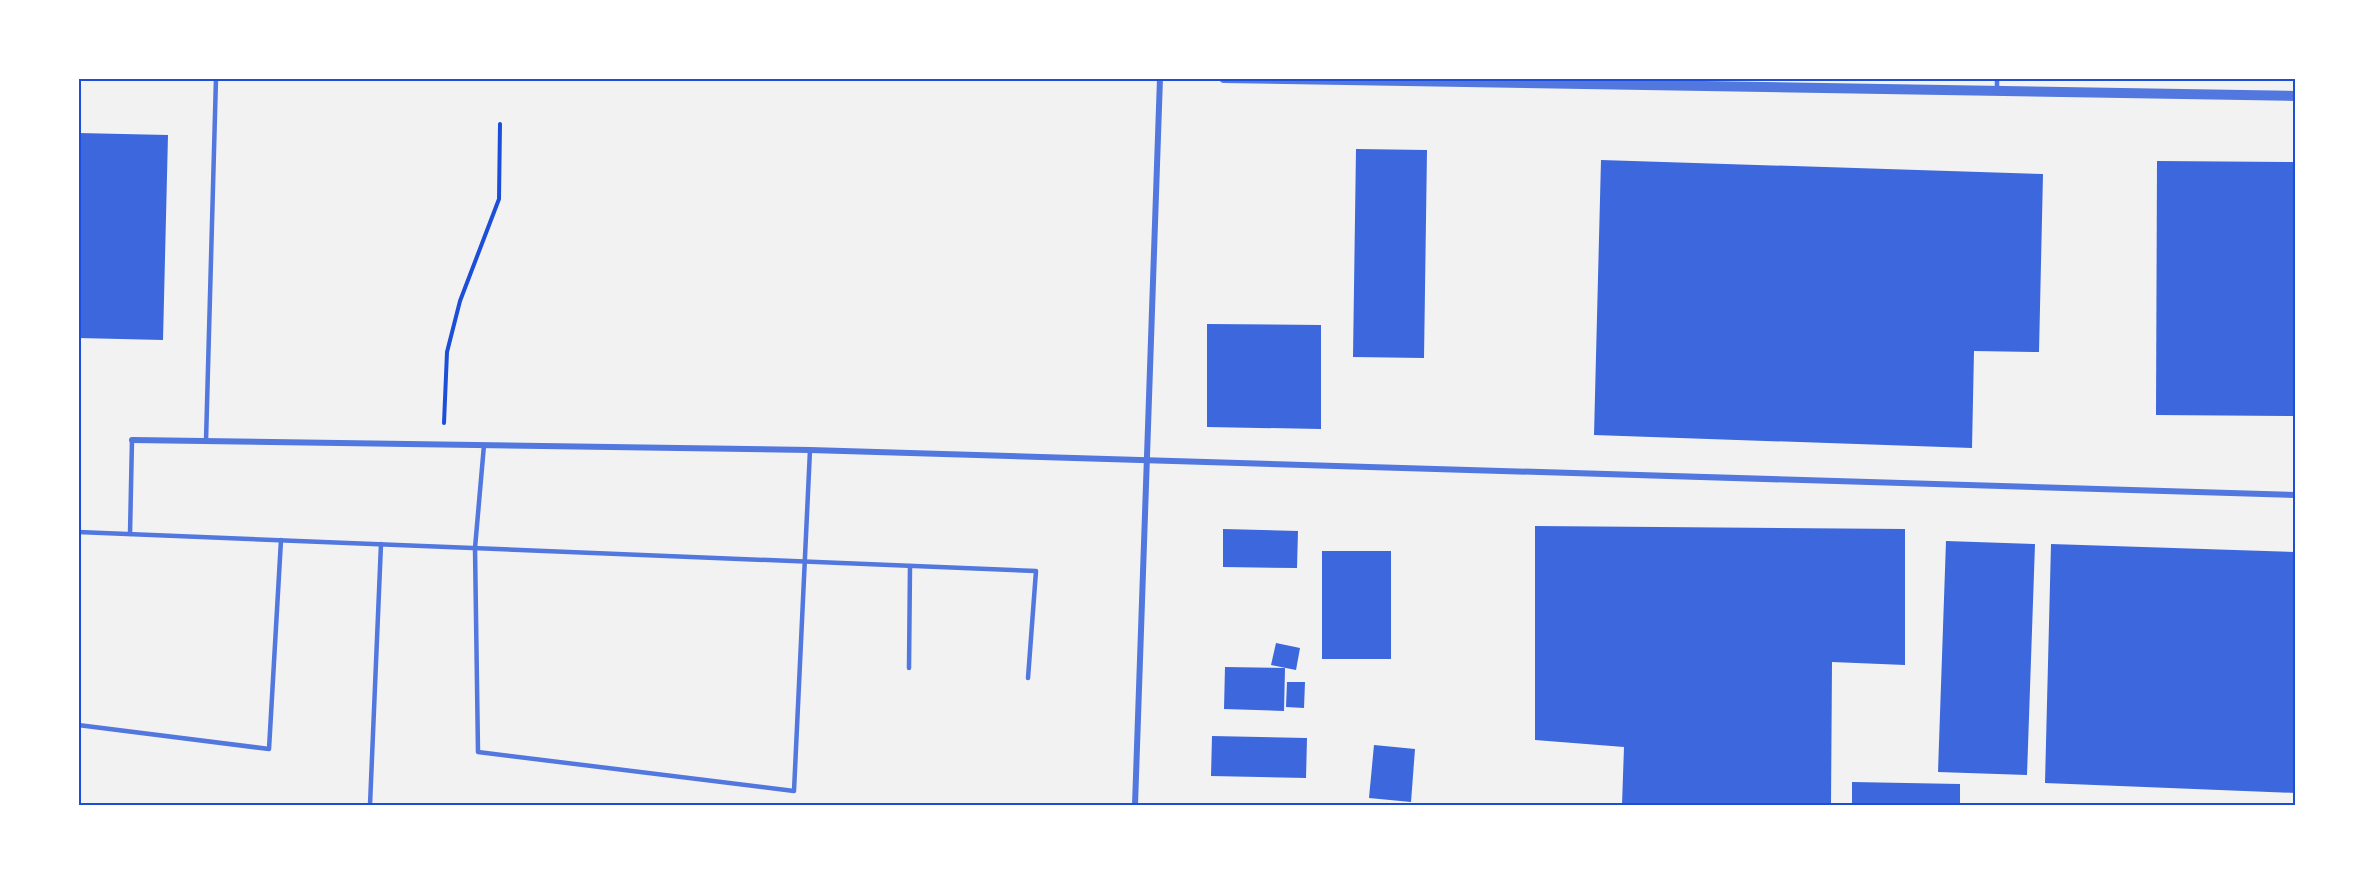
<svg xmlns="http://www.w3.org/2000/svg" width="2374" height="883" font-family="'Exo 2',sans-serif">
	<style>
		.building { fill: #3d67dc }
		.lines { fill: none; stroke-linecap: round; stroke-linejoin: round }
		.path { stroke: #1d4ed8; stroke-width: 4 }
		.service { stroke: #5277de; stroke-width: 4.5 }
		.minor { stroke: #5277de; stroke-width: 6 }
		.tertiary { stroke: #5277de; stroke-width: 10 }
		.neatline { fill: none; stroke: #1d4ed8; stroke-width: 2 }
	</style>
	<rect width="100%" height="100%" fill="#f2f2f2"/>
	<g class="building">
		<polygon points="78,133 168,135 163,340 78,338"/>
		<polygon points="1356,149 1427,150 1424,358 1353,357"/>
		<polygon points="1601,160 2043,174 2039,352 1974,351 1972,448 1594,435"/>
		<polygon points="2157,161 2295,162 2294,416 2156,415"/>
		<polygon points="1207,324 1321,325 1321,429 1207,427"/>
		<polygon points="1535,526 1905,529 1905,665 1832,662 1831,805 1622,805 1624,747 1535,740"/>
		<polygon points="1223,529 1298,531 1297,568 1223,567"/>
		<polygon points="1946,541 2035,544 2027,775 1938,772"/>
		<polygon points="2051,544 2296,552 2296,793 2045,783"/>
		<rect x="1322" y="551" width="69" height="108"/>
		<polygon points="1276,643 1300,648 1296,670 1271,665"/>
		<polygon points="1225,667 1285,668 1284,711 1224,709"/>
		<polygon points="1287,682 1305,682 1304,708 1286,707"/>
		<polygon points="1212,736 1307,738 1306,778 1211,776"/>
		<polygon points="1374,745 1415,749 1411,802 1369,798"/>
		<polygon points="1852,782 1960,784 1960,805 1852,805"/>
	</g>
	<g class="lines">
		<polyline class="path" points="444,423 447,352 460,301 499,199 500,124"/>
		<g class="service">
			<polyline points="1997,78 1997,89"/>
			<polyline points="206,441 216,78"/>
			<polyline points="484,445 475,548 478,752 794,791 810,450"/>
			<polyline points="78,532 1036,571 1028,678"/>
			<polyline points="130,534 132,440"/>
			<polyline points="909,668 910,566"/>
			<polyline points="78,725 269,749 281,540"/>
			<polyline points="370,805 381,544"/>
		</g>
		<g class="minor">
			<polyline points="132,440 810,450 2296,495"/>
			<polyline points="1135,805 1160,78"/>
		</g>
		<polyline class="tertiary" points="1224,78 2296,96"/>
	</g>
	<rect width="2374" height="883" fill="none" stroke="#ffffff" stroke-width="159"/>
	<rect x="80" y="80" width="2214" height="724" class="neatline"/>
</svg>
